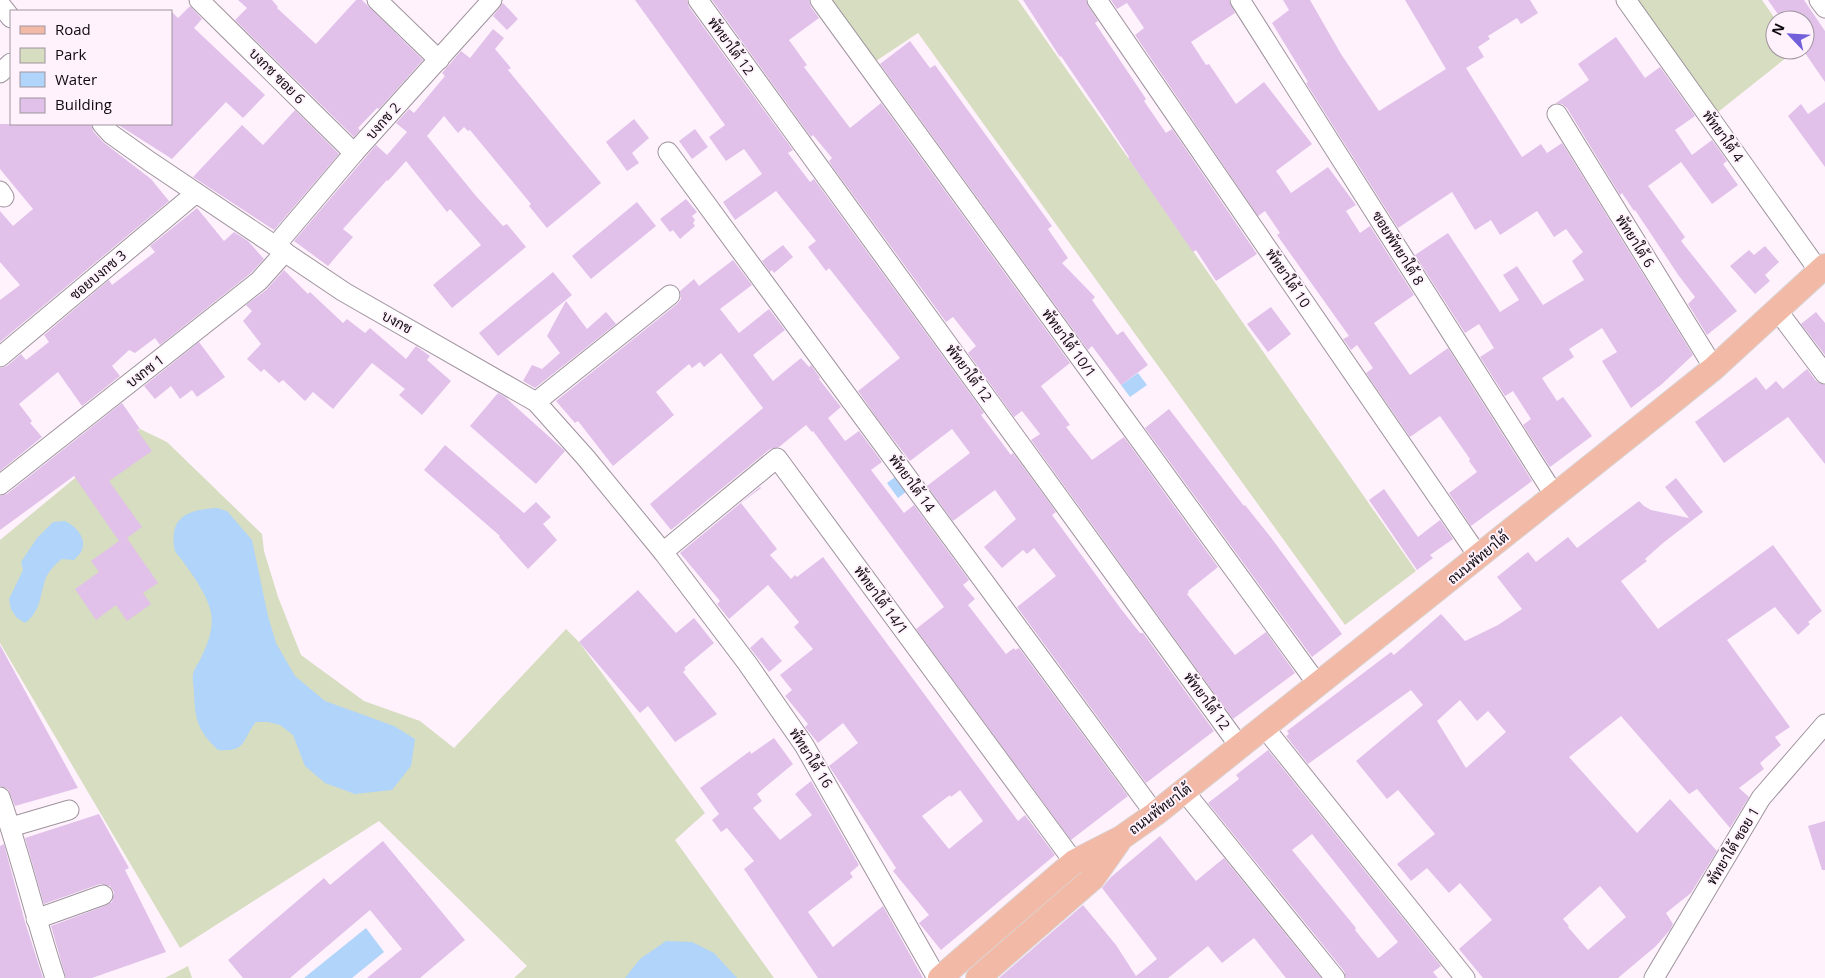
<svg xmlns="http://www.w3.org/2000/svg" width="1825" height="978" font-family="'Open Sans',Sarabun,sans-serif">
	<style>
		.green { fill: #d7ddc0 }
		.water { fill: #b0d4fa }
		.building { fill: #e1c1ea; fill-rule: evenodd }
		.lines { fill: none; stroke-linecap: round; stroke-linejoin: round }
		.minor-casing { stroke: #9e939d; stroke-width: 21 }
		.major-casing { stroke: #d8d8d8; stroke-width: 26 }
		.minor { stroke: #fff; stroke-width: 19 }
		.major { stroke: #f2b9a7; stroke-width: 24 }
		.labels { text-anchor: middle; stroke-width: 4; stroke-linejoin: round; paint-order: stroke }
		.street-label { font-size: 14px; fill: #0e0a0e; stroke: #fff2fd }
	</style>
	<rect width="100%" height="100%" fill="#fff2fd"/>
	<g class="green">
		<polygon points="831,0 1018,0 1416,571 1345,625 918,33 876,61"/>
		<polygon points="1637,0 1762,0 1776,20 1775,50 1796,50 1718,112"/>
		<polygon points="140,429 167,442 262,534 264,551 278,597 301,655 364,701 420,721 454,748 566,629 579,642 705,813 675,840 774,978 514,978 527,966 379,821 180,948 0,643 0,540 75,478"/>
		<polygon points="188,966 192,978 165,978"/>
	</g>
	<g class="water">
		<polygon points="1138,373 1147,385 1130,397 1121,385"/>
		<polygon points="895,477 907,491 898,498 887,483"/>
		<path d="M217 508 227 511 252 540 268 616 276 643 295 676 325 701 394 726 415 739 411 766 392 790 355 794 325 783 305 766 293 735 280 725 268 722H256C241 740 248 752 218 750 198 731 195 720 194 693 194 687 192 680 193 674 194 669 198 664 200 660 207 645 214 630 211 613 208 596 194 577 184 563 182 559 177 555 175 551 173 545 173 534 175 528 181 511 201 509 217 508Z"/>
		<path d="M65 521C75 526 87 537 82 550 81 553 77 557 74 560L62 559C55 564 48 572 45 580 40 597 40 612 25 623L16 617 11 609 9 599 23 570 21 562 37 538 53 522Z"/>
		<polygon points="366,928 384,952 352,978 304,978"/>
		<polygon points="666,941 692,942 714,953 737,978 625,978 640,959"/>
	</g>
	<g class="building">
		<polygon points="238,0 272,0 278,7 277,8 316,44 356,0 362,0 423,60 379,109 377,108 358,128 360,130 354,137 235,20 247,8"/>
		<polygon points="635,0 687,0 689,7 793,150 788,153 810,182 814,179 984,413 981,415 1011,455 1013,453 1056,512 1052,515 1121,609 1140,633 1143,633 1214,731 1146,783 1017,607 1056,576 1034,548 1027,554 1023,550 1002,568 984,547 1016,519 995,490 953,521 927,486 970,453 952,429 910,461 877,418 858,391 900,358 829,268 826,271 808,247 816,241 776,191 735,220 723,202 762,174 744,149 726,161 709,137 725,125"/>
		<polygon points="712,0 809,0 811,7 819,18 789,40 807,65 804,67 850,128 881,103 1070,363 1041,386 1070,425 1066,427 1092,460 1124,437 1218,567 1188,591 1189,592 1187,594 1235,655 1266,632 1295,673 1233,719 1031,440 1040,434 1022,411 1014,417 968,353 976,346 953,317 946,322 832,166 829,161 832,158 813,135 811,137"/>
		<polygon points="1023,0 1086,0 1088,6 1098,21 1095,23 1146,99 1144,101 1166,133 1172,129 1257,254 1216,281 1196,250 1193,252 1128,158 1129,157 1108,125 1061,56 1060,57"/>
		<polygon points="1111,0 1229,0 1235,13 1191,42 1206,65 1209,64 1236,104 1264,82 1312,144 1276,171 1291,193 1328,167 1356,205 1346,211 1360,233 1370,226 1414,295 1374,323 1410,375 1448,348 1532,481 1471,526 1449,493 1477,472 1469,461 1470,459 1440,416 1410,437 1366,373 1373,368 1357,345 1351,350 1343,339 1349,336 1277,235 1280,233 1265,211 1258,216 1135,35 1144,28 1127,3 1117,9"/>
		<polygon points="1283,0 1310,0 1341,54 1379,111 1446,69 1405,0 1530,0 1538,13 1521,24 1517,18 1488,36 1490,39 1478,47 1484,57 1466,68 1522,157 1541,144 1547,153 1562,143 1693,355 1662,384 1631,408 1602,361 1617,352 1602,328 1569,349 1574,357 1542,378 1557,401 1563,397 1592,436 1550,467 1523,425 1531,419 1513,391 1505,396 1480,357 1494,348 1479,324 1465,333 1415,255 1448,233 1500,312 1519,300 1503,275 1517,266 1543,305 1584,280 1572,261 1583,252 1566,229 1554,237 1537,211 1500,235 1491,220 1475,230 1452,192 1398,228 1306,83 1308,82 1272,23 1289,10"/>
		<polygon points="1768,0 1804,0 1825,31 1825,82 1805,53 1805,20 1782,20"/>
		<polygon points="503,3 518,19 507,30 493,16"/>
		<polygon points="190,6 202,19 194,28 265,95 243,118 226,102 172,159 117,124 171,124 171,11 178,18"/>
		<polygon points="493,29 504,38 495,49 511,68 508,70 601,183 547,228 529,206 531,204 470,130 468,131 464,127 458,133 444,116 427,136 476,196 503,226 507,224 526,247 452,308 433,285 481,245 450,209 447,212 406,161 388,181 387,180 343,229 353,237 328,266 294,241 376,145 387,155 407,132 396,123 409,109 414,113 445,76 442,73 461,51 470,58"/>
		<polygon points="1616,37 1645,78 1660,67 1695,116 1675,130 1692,155 1712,140 1727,161 1723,164 1738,185 1712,204 1681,162 1648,186 1685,237 1681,241 1737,311 1707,335 1688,304 1695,297 1679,276 1635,210 1634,211 1622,193 1620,195 1567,108 1562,104 1556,103 1589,80 1578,64"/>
		<polygon points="910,41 930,68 935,65 1052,226 1048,229 1068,258 1062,263 1095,297 1092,300 1117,335 1123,331 1148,365 1121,385 1092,346 1088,350 880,64"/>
		<polygon points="1825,102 1825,167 1788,116 1801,104 1808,114"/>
		<polygon points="295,110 339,154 274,230 193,177 242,125 263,145"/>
		<polygon points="634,119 649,138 632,153 639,163 627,171 606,142"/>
		<polygon points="0,124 91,124 93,131 103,142 151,179 169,201 0,342 0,300 20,285 0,262 0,211 13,226 33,209 0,169"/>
		<polygon points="695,129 708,147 692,159 679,141"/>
		<polygon points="686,199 697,212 692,216 695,220 693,223 695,226 680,239 673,230 670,232 660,219"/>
		<polygon points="637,202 656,226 591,279 572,256"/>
		<polygon points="197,208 224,241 234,232 248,241 264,259 251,273 160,345 155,338 135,353 129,350 112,366 120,376 82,406 58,372 19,404 32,421 30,423 42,437 0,471 0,368 7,366 21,354 26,360 49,342 44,335 109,280 112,285 155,252 150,246"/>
		<polygon points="783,245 793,257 774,273 772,270 770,272 762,261"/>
		<polygon points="1765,246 1779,262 1765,275 1770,281 1755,294 1730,266 1749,250 1754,255"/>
		<polygon points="733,260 752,285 720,309 739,333 769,309 785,330 753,355 773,381 801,358 809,367 811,365 820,378 819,379 841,407 828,418 845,441 859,431 882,462 871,470 904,513 914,505 969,580 963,585 975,599 968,605 1006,654 1014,648 1015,650 1019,648 1128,796 1071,840 916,629 944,607 813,431 812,432 806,425 779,447 770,449 671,530 650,504 763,408 721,353 704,367 700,362 692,368 689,364 656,392 674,415 613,466 578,421 575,423 556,401 677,304 681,299 680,291 694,279 699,286"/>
		<polygon points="284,270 308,294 310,292 343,323 347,319 365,333 370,328 406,359 416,346 430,356 427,360 451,381 422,415 399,395 405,389 372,363 333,409 313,392 305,401 283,380 279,383 264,369 261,372 247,359 261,344 243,321 252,311 246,305 266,290"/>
		<polygon points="553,272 572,295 498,356 479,333"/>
		<polygon points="566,301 587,329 606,312 616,324 535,388 523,381 532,365 542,369 560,353 547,336"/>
		<polygon points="1271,307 1291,334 1268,352 1247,324"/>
		<polygon points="1816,312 1825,323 1825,355 1801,324"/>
		<polygon points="199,342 225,377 197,397 192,390 180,399 171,386 155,399 144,386"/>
		<polygon points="1807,369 1816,381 1825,385 1825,464 1788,417 1724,463 1695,422 1756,377 1766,390 1776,381 1783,389"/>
		<polygon points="498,393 505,397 565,451 536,484 470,426"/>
		<polygon points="122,403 140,429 137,430 152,451 109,481 142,527 127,538 158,583 143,593 151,604 127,621 116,605 96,620 75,589 99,572 91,561 119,541 74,476 0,530 0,496 7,494"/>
		<polygon points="1169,409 1244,506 1245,505 1269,535 1342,634 1312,657 1145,428"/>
		<polygon points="445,445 524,513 536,502 551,517 543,524 557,540 528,569 499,537 500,536 424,470"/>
		<path d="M1676 478 1703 512 1663 543 1645 559 1647 561 1621 581 1658 629 1773 545 1822 611 1808 622 1810 624 1798 635 1775 607 1727 640 1790 727 1775 737 1781 745 1760 763 1764 769 1739 788 1749 797 1730 828 1697 789 1689 794 1621 716 1569 757 1637 833 1670 799 1717 851 1691 893 1666 913 1673 924 1670 930 1656 946 1618 978H1483L1459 949 1492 920 1460 883 1449 893 1427 868 1411 881 1397 864 1435 834 1398 790 1387 799 1356 761 1423 705 1411 690 1308 764 1286 736 1289 734 1287 731 1391 652 1394 655 1441 614 1465 641 1498 625 1522 609 1497 577 1528 552 1536 562 1568 537 1577 548 1639 501 1644 506 1651 510 1689 518 1665 487ZM1460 700 1477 721 1488 711 1506 732 1466 768 1437 721ZM1600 886 1626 917 1588 950 1568 927 1569 926 1563 919Z"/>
		<path d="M760 487 761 488 741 503 777 549 770 555 791 579 795 575 797 577 823 557 1018 821 1025 815 1055 855 941 950 919 923 929 915 893 871 896 868 829 766 858 743 843 723 818 743 805 727 808 724 785 696 792 690 780 675 813 649 794 627 799 622 768 585 729 619 717 604 720 601 680 553ZM960 790 983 821 949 849 922 816 950 795 951 797Z"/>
		<polygon points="1384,489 1418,537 1440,520 1453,539 1430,555 1433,558 1417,570 1369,500"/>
		<polygon points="638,590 676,633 694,618 714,643 684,668 686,669 683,672 717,714 675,742 648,706 640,713 579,642"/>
		<polygon points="762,637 782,661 769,672 750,648"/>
		<polygon points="0,645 78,788 15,806 8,789 0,786"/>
		<polygon points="774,738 793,764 757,794 762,801 753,808 780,840 812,815 795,794 811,781 859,865 850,873 853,877 808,912 833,947 883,906 923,978 818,978 744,869 754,861 727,828 721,832 712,820 719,814 700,788 750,751 751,754"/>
		<path d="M1268 750 1441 966 1433 972 1438 978H1346L1344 971 1208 803 1239 779 1236 775ZM1312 834 1398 942 1380 957 1378 958 1355 930 1356 928 1292 850Z"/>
		<polygon points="99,814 129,868 125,870 166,952 92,978 66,978 51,926 107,905 112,902 114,892 110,886 100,884 44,904 25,838"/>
		<polygon points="1825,821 1825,870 1822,870 1808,826"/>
		<polygon points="1160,836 1196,881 1224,858 1321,978 1286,978 1254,938 1222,963 1208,946 1168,978 999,978 1083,905 1116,945 1136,976 1157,959 1102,888 1111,877"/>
		<polygon points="383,841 465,940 420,978 367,978 402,949 370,910 290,978 243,978 228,960 324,878 330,885"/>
		<polygon points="4,844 25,922 43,978 0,978 0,846"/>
	</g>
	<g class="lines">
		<g class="minor-casing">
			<g id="minor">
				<polyline points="199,0 354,153"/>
				<polyline points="377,0 439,60"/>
				<polyline points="698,0 1240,747"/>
				<polyline points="820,0 1318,685"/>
				<polyline points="1097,0 1479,557"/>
				<polyline points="1240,0 1555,496"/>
				<polyline points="1626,0 1819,271"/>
				<polyline points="1819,0 1825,8"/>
				<polyline points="0,4 11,18"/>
				<polyline points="0,73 11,63"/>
				<polyline points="1557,114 1714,368"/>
				<polyline points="102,124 111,134 149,161 344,292 536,402 586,458 663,552 747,663 804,745 937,978"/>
				<polyline points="668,152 1155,814"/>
				<polyline points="0,191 4,197"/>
				<polyline points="276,245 354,153 492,0"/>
				<polyline points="1777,310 1825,374"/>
				<polyline points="0,357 196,193"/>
				<polyline points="536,402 670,295"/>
				<polyline points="0,485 259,281 285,252"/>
				<polyline points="663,552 777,458 1074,862"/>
				<polyline points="1264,727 1465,978"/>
				<polyline points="1184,791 1335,978"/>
				<path d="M0 797C21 856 35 918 55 978"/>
				<polyline points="11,827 69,810"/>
				<polyline points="36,919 103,895"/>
				<polyline points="1654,978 1761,798 1825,724"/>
			</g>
		</g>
		<g class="major-casing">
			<g id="major">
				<polyline points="940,978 1074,862 1121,838 1155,814 1668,405 1714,368 1825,266"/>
				<polyline points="978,978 1093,878 1119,841"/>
			</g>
		</g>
		<use href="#minor" class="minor"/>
		<use href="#major" class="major"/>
	</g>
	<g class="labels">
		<g class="street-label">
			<text transform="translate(731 46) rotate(54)" y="5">พัทยาใต้ 12</text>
			<text transform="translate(277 76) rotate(45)" y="5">บงกช ซอย 6</text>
			<text transform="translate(383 121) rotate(-48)" y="5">บงกช 2</text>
			<text transform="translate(1723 136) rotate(55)" y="5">พัทยาใต้ 4</text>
			<text transform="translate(1635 241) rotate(58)" y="5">พัทยาใต้ 6</text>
			<text transform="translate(1398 248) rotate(58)" y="5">ซอยพัทยาใต้ 8</text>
			<text transform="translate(98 275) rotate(-40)" y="5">ซอยบงกช 3</text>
			<text transform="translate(1288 278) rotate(56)" y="5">พัทยาใต้ 10</text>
			<text transform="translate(397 322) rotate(29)" y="5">บงกช</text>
			<text transform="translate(1069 343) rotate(54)" y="5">พัทยาใต้ 10/1</text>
			<text transform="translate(145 371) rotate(-38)" y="5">บงกช 1</text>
			<text transform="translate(969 373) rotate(54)" y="5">พัทยาใต้ 12</text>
			<text transform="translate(912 483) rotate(54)" y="5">พัทยาใต้ 14</text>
			<text transform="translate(1478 558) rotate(-39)" y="5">ถนนพัทยาใต้</text>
			<text transform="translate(881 600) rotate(54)" y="5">พัทยาใต้ 14/1</text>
			<text transform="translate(1207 701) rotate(54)" y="5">พัทยาใต้ 12</text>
			<text transform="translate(811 758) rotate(58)" y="5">พัทยาใต้ 16</text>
			<text transform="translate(1160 809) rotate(-37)" y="5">ถนนพัทยาใต้</text>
			<text transform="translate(1733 846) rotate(-59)" y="5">พัทยาใต้ ซอย 1</text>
		</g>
	</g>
	<rect x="10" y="10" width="162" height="115" fill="#fff2fd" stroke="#9f959d"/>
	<rect x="20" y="26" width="25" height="8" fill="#f2b9a7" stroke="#9f959d"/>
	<text x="55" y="35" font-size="15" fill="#0e0a0e">Road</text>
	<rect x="20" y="48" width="25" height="15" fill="#d7ddc0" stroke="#9f959d"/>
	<text x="55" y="60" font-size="15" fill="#0e0a0e">Park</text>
	<rect x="20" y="72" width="25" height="15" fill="#b0d4fa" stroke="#9f959d"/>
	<text x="55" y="85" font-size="15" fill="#0e0a0e">Water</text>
	<rect x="20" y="98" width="25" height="15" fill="#e1c1ea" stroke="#9f959d"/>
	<text x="55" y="110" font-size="15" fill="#0e0a0e">Building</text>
	<g transform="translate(1790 35) rotate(295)"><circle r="24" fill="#fff2fd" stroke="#9f959d"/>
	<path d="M0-4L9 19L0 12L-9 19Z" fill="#7260da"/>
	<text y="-8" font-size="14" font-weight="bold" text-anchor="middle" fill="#0e0a0e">N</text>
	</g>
</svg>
